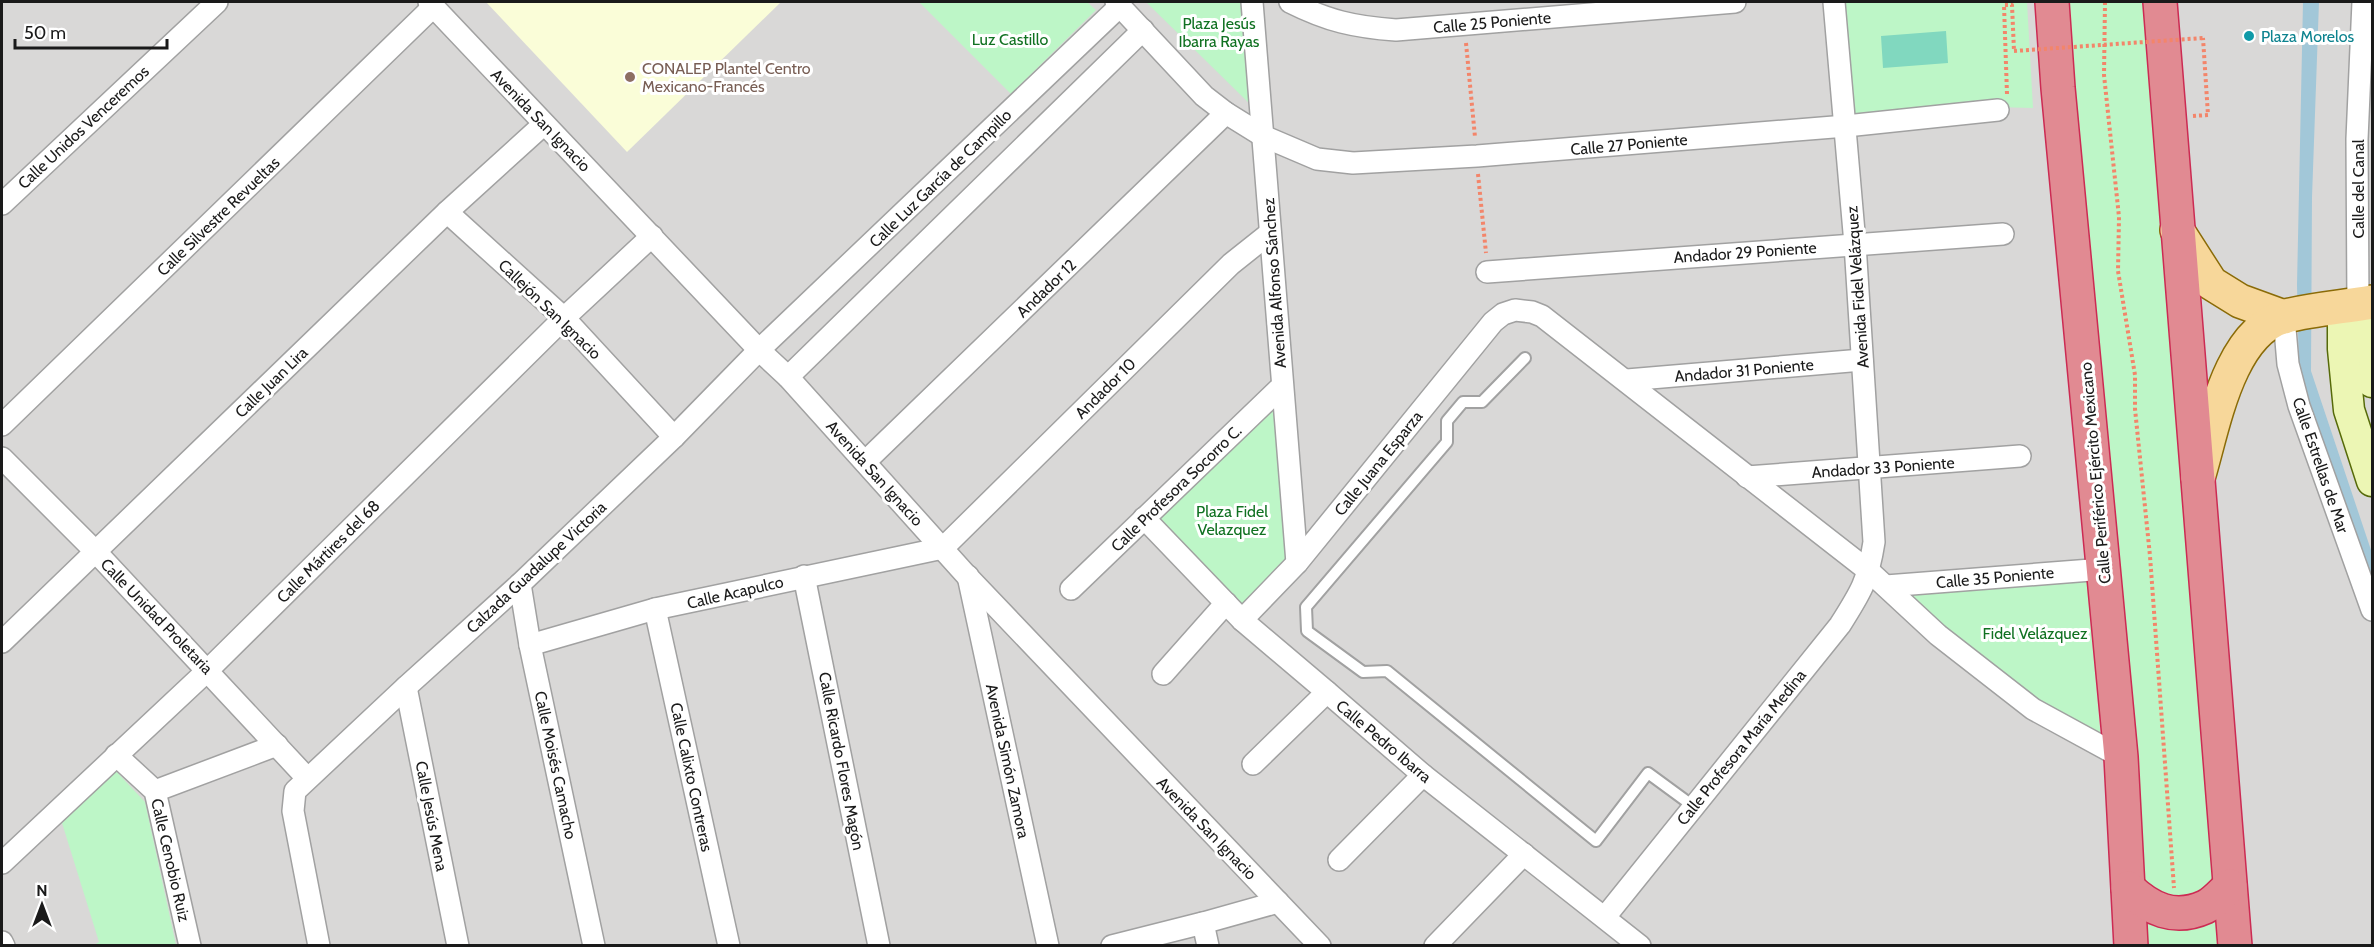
<svg xmlns="http://www.w3.org/2000/svg" width="2374" height="947" font-family="Cabin,sans-serif">
	<style>
		.residential { fill: #d9d8d7 }
		.education { fill: #fafdd8 }
		.park { fill: #bdf6c7 }
		.pitch { fill: #81d8bf }
		.water { fill: #a2c7d8 }
		.lines { fill: none; stroke-linecap: round; stroke-linejoin: round }
		.lane-casing { stroke: #a1a1a1; stroke-width: 14 }
		.street-casing { stroke: #a1a1a1; stroke-width: 24 }
		.secondary-casing { stroke: #566a09; stroke-width: 33 }
		.primary-casing { stroke: #8a6b07; stroke-width: 36 }
		.highway-casing { stroke: #cc2b53; stroke-width: 36 }
		.path { stroke: #f3856a; stroke-width: 4; stroke-dasharray: 3 3; stroke-linecap: butt }
		.lane { stroke: #fff; stroke-width: 10 }
		.street { stroke: #fff; stroke-width: 21 }
		.secondary { stroke: #ecf6b4; stroke-width: 30 }
		.primary { stroke: #f7d79a; stroke-width: 33 }
		.highway { stroke: #e18a92; stroke-width: 33 }
		.path-bridge { stroke: #f3856a; stroke-width: 4; stroke-dasharray: 3 3; stroke-linecap: butt }
		.culture-dot { fill: #0f9aa8; stroke: #fff; stroke-width: 2 }
		.education-dot { fill: #8d6e63; stroke: #fff; stroke-width: 2 }
		.labels { text-anchor: middle; stroke-width: 6; stroke-linejoin: round; paint-order: stroke }
		.street-label { font-size: 16px; fill: #1a1a1a; stroke: #fff }
		.park-label { font-size: 16px; fill: #107121; stroke: #fff }
		.culture-label { font-size: 16px; fill: #0d838f; stroke: #fff; text-anchor: start }
		.education-label { font-size: 16px; fill: #785e54; stroke: #fff; text-anchor: start }
	</style>
	<rect width="100%" height="100%" fill="#ece9e0"/>
	<rect class="residential" x="2" y="2" width="2370" height="943"/>
	<polygon class="education" points="486,2 781,2 627,152"/>
	<g class="park">
		<polygon points="919,2 1087,2 1096,10 1011,94"/>
		<polygon points="1146,2 1248,2 1257,111"/>
		<polygon points="1836,2 2027,2 2033,108 1996,107 1848,123"/>
		<polygon points="2055,2 2155,2 2227,878 2187,906 2140,892"/>
		<polygon points="1281,387 1297,563 1242,620 1144,518"/>
		<polygon points="2086,574 2101,740 2036,704 1896,589"/>
		<polygon points="113,768 145,802 176,945 94,945 99,942 62,823"/>
		<polygon points="2133,903 2151,925 2201,921 2226,904 2229,945 2135,945"/>
	</g>
	<polygon class="pitch" points="1946,31 1948,63 1883,68 1881,36"/>
	<polygon class="water" points="2303,2 2319,2 2312,197 2311,371 2372,553 2372,595 2299,375 2297,285"/>
	<g class="lines">
		<g class="lane-casing">
			<polyline id="lane" points="1525,358 1482,402 1463,402 1447,421 1447,442 1306,607 1307,631 1363,672 1387,671 1596,841 1648,773 1693,806"/>
		</g>
		<g class="street-casing">
			<g id="street">
				<polyline points="429,2 759,350 788,377 967,576 1320,946"/>
				<polyline points="1116,2 1204,96 1226,113 1263,136 1317,159 1353,163 1477,156 1846,126 1998,110"/>
				<polyline points="1252,2 1297,563"/>
				<path d="M1290 2C1328 21 1354 27 1396 30L1735 2"/>
				<polyline points="2,204 217,2"/>
				<polyline points="447,212 564,318 674,437"/>
				<polyline points="1487,272 2003,234"/>
				<polyline points="2358,305 2357,139 2363,2"/>
				<polyline points="2284,317 2288,364 2299,406 2372,610"/>
				<polyline points="788,377 1143,30"/>
				<polyline points="1627,380 1862,360"/>
				<polyline points="2,425 434,6"/>
				<polyline points="2,458 95,551 307,778"/>
				<polyline points="865,462 1226,113"/>
				<polyline points="1747,477 2020,456"/>
				<polyline points="1144,518 1242,620 1327,692 1423,775 1640,946"/>
				<polyline points="943,548 1231,264 1270,233"/>
				<polyline points="804,576 879,946"/>
				<polyline points="968,576 1048,946"/>
				<polyline points="520,584 530,645 594,946"/>
				<polyline points="1886,586 2104,569"/>
				<polyline points="1071,589 1281,387"/>
				<polyline points="655,609 729,946"/>
				<polyline points="1242,620 1297,563 1493,322 1503,314 1515,310 1532,312 1542,316 1870,572 1938,635 2033,709 2121,757"/>
				<polyline points="2,642 447,212 544,124"/>
				<polyline points="530,645 655,609 943,548"/>
				<polyline points="1163,674 1226,603"/>
				<polyline points="406,687 458,946"/>
				<polyline points="116,755 155,791 190,946"/>
				<polyline points="1253,764 1327,692"/>
				<polyline points="155,791 277,745"/>
				<polyline points="1339,860 1423,775"/>
				<polyline points="2,863 208,670 564,318 652,236"/>
				<path d="M1605 917 1840 625C1861 592 1868 581 1874 542L1855 244 1834 2"/>
				<polyline points="1203,923 1208,946"/>
				<polyline points="2,942 4,946"/>
				<polyline points="319,946 293,811 295,791 406,687 520,584 674,437 759,350 1120,6"/>
				<polyline points="1112,946 1203,923 1278,902"/>
				<polyline points="1435,946 1524,854"/>
			</g>
		</g>
		<g class="secondary-casing">
			<g id="secondary">
				<polyline points="2358,305 2364,348 2372,382"/>
				<polyline points="2343,307 2343,349 2349,410 2372,481"/>
			</g>
		</g>
		<g class="primary-casing">
			<g id="primary">
				<polyline points="2177,230 2211,283 2240,301 2284,317"/>
				<path d="M2198 478C2213 429 2228 331 2286 316 2314 309 2344 307 2372 302"/>
			</g>
		</g>
		<g class="highway-casing">
			<g id="highway">
				<polyline points="2052,2 2058,88 2121,757 2131,946"/>
				<polyline points="2160,2 2235,946"/>
				<path d="M2128 888C2150 909 2174 921 2205 907 2214 903 2223 892 2230 886"/>
			</g>
		</g>
		<g class="path">
			<polyline points="2105,2 2104,75 2119,217 2118,271 2135,375 2135,409 2150,556 2174,888"/>
			<polyline points="1466,43 1475,137"/>
			<polyline points="2007,94 2004,5 2012,5 2014,51"/>
			<polyline points="2193,116 2208,115 2203,38"/>
			<polyline points="1478,174 1486,253"/>
		</g>
		<use href="#lane" class="lane"/>
		<use href="#street" class="street"/>
		<use href="#secondary" class="secondary"/>
		<use href="#primary" class="primary"/>
		<use href="#highway" class="highway"/>
		<polyline class="path-bridge" points="2014,51 2203,38"/>
	</g>
	<circle class="culture-dot" cx="2249" cy="36" r="6"/>
	<circle class="education-dot" cx="630" cy="77" r="6"/>
	<g class="labels">
		<g class="street-label">
			<text transform="translate(1492 22) rotate(-5)" y="6">Calle 25 Poniente</text>
			<text transform="translate(541 120) rotate(46)" y="6">Avenida San Ignacio</text>
			<text transform="translate(83 127) rotate(-43)" y="6">Calle Unidos Venceremos</text>
			<text transform="translate(1629 144) rotate(-5)" y="6">Calle 27 Poniente</text>
			<text transform="translate(940 178) rotate(-44)" y="6">Calle Luz García de Campillo</text>
			<text transform="translate(2358 189) rotate(-90)" y="6">Calle del Canal</text>
			<text transform="translate(218 216) rotate(-44)" y="6">Calle Silvestre Revueltas</text>
			<text transform="translate(1745 252) rotate(-4)" y="6">Andador 29 Poniente</text>
			<text transform="translate(1274 283) rotate(-94)" y="6">Avenida Alfonso Sánchez</text>
			<text transform="translate(1857 287) rotate(-94)" y="6">Avenida Fidel Velázquez</text>
			<text transform="translate(1046 288) rotate(-44)" y="6">Andador 12</text>
			<text transform="translate(550 309) rotate(44)" y="6">Callejón San Ignacio</text>
			<text transform="translate(1744 370) rotate(-5)" y="6">Andador 31 Poniente</text>
			<text transform="translate(271 382) rotate(-44)" y="6">Calle Juan Lira</text>
			<text transform="translate(1105 388) rotate(-45)" y="6">Andador 10</text>
			<text transform="translate(1378 463) rotate(-51)" y="6">Calle Juana Esparza</text>
			<text transform="translate(2321 465) rotate(71)" y="6">Calle Estrellas de Mar</text>
			<text transform="translate(1883 467) rotate(-4)" y="6">Andador 33 Poniente</text>
			<text transform="translate(875 473) rotate(48)" y="6">Avenida San Ignacio</text>
			<text transform="translate(2095 473) rotate(-95)" y="6">Calle Periférico Ejército Mexicano</text>
			<text transform="translate(1176 488) rotate(-44)" y="6">Calle Profesora Socorro C.</text>
			<text transform="translate(328 551) rotate(-45)" y="6">Calle Mártires del 68</text>
			<text transform="translate(536 567) rotate(-43)" y="6">Calzada Guadalupe Victoria</text>
			<text transform="translate(1995 577) rotate(-5)" y="6">Calle 35 Poniente</text>
			<text transform="translate(735 592) rotate(-13)" y="6">Calle Acapulco</text>
			<text transform="translate(157 616) rotate(46)" y="6">Calle Unidad Proletaria</text>
			<text transform="translate(1384 741) rotate(40)" y="6">Calle Pedro Ibarra</text>
			<text transform="translate(1741 747) rotate(-51)" y="6">Calle Profesora María Medina</text>
			<text transform="translate(842 761) rotate(79)" y="6">Calle Ricardo Flores Magón</text>
			<text transform="translate(1008 761) rotate(78)" y="6">Avenida Simón Zamora</text>
			<text transform="translate(556 765) rotate(78)" y="6">Calle Moisés Camacho</text>
			<text transform="translate(692 777) rotate(78)" y="6">Calle Calixto Contreras</text>
			<text transform="translate(432 816) rotate(79)" y="6">Calle Jesús Mena</text>
			<text transform="translate(1207 828) rotate(46)" y="6">Avenida San Ignacio</text>
			<text transform="translate(171 860) rotate(77)" y="6">Calle Cenobio Ruiz</text>
		</g>
		<g class="park-label">
			<text x="1219" y="29">Plaza Jesús<tspan x="1219" dy="18">Ibarra Rayas</tspan></text>
			<text x="1010" y="45">Luz Castillo</text>
			<text x="1232" y="517">Plaza Fidel<tspan x="1232" dy="18">Velazquez</tspan></text>
			<text x="2035" y="639">Fidel Velázquez</text>
		</g>
		<g class="culture-label">
			<text x="2261" y="42">Plaza Morelos</text>
		</g>
		<g class="education-label">
			<text x="642" y="74">CONALEP Plantel Centro<tspan x="642" dy="18">Mexicano-Francés</tspan></text>
		</g>
	</g>
	<rect width="2374" height="947" fill="none" stroke="#1a1a1a" stroke-width="6"/>
	<g transform="translate(42 905)" stroke="#ffffff" stroke-width="4.5" paint-order="stroke">
	<path d="M0-4.5L10 22L0 15L-10 22Z" fill="#1a1a1a"/>
	<text y="-9" font-size="16" font-weight="bold" text-anchor="middle" fill="#1a1a1a">N</text>
	</g>
	<path d="M15 39v9h152v-9" fill="none" stroke="#1a1a1a" stroke-width="3"/>
	<text x="24" y="39" font-size="18" fill="#1a1a1a" stroke="#ffffff" stroke-width="4.5" paint-order="stroke">50 m</text>
</svg>
